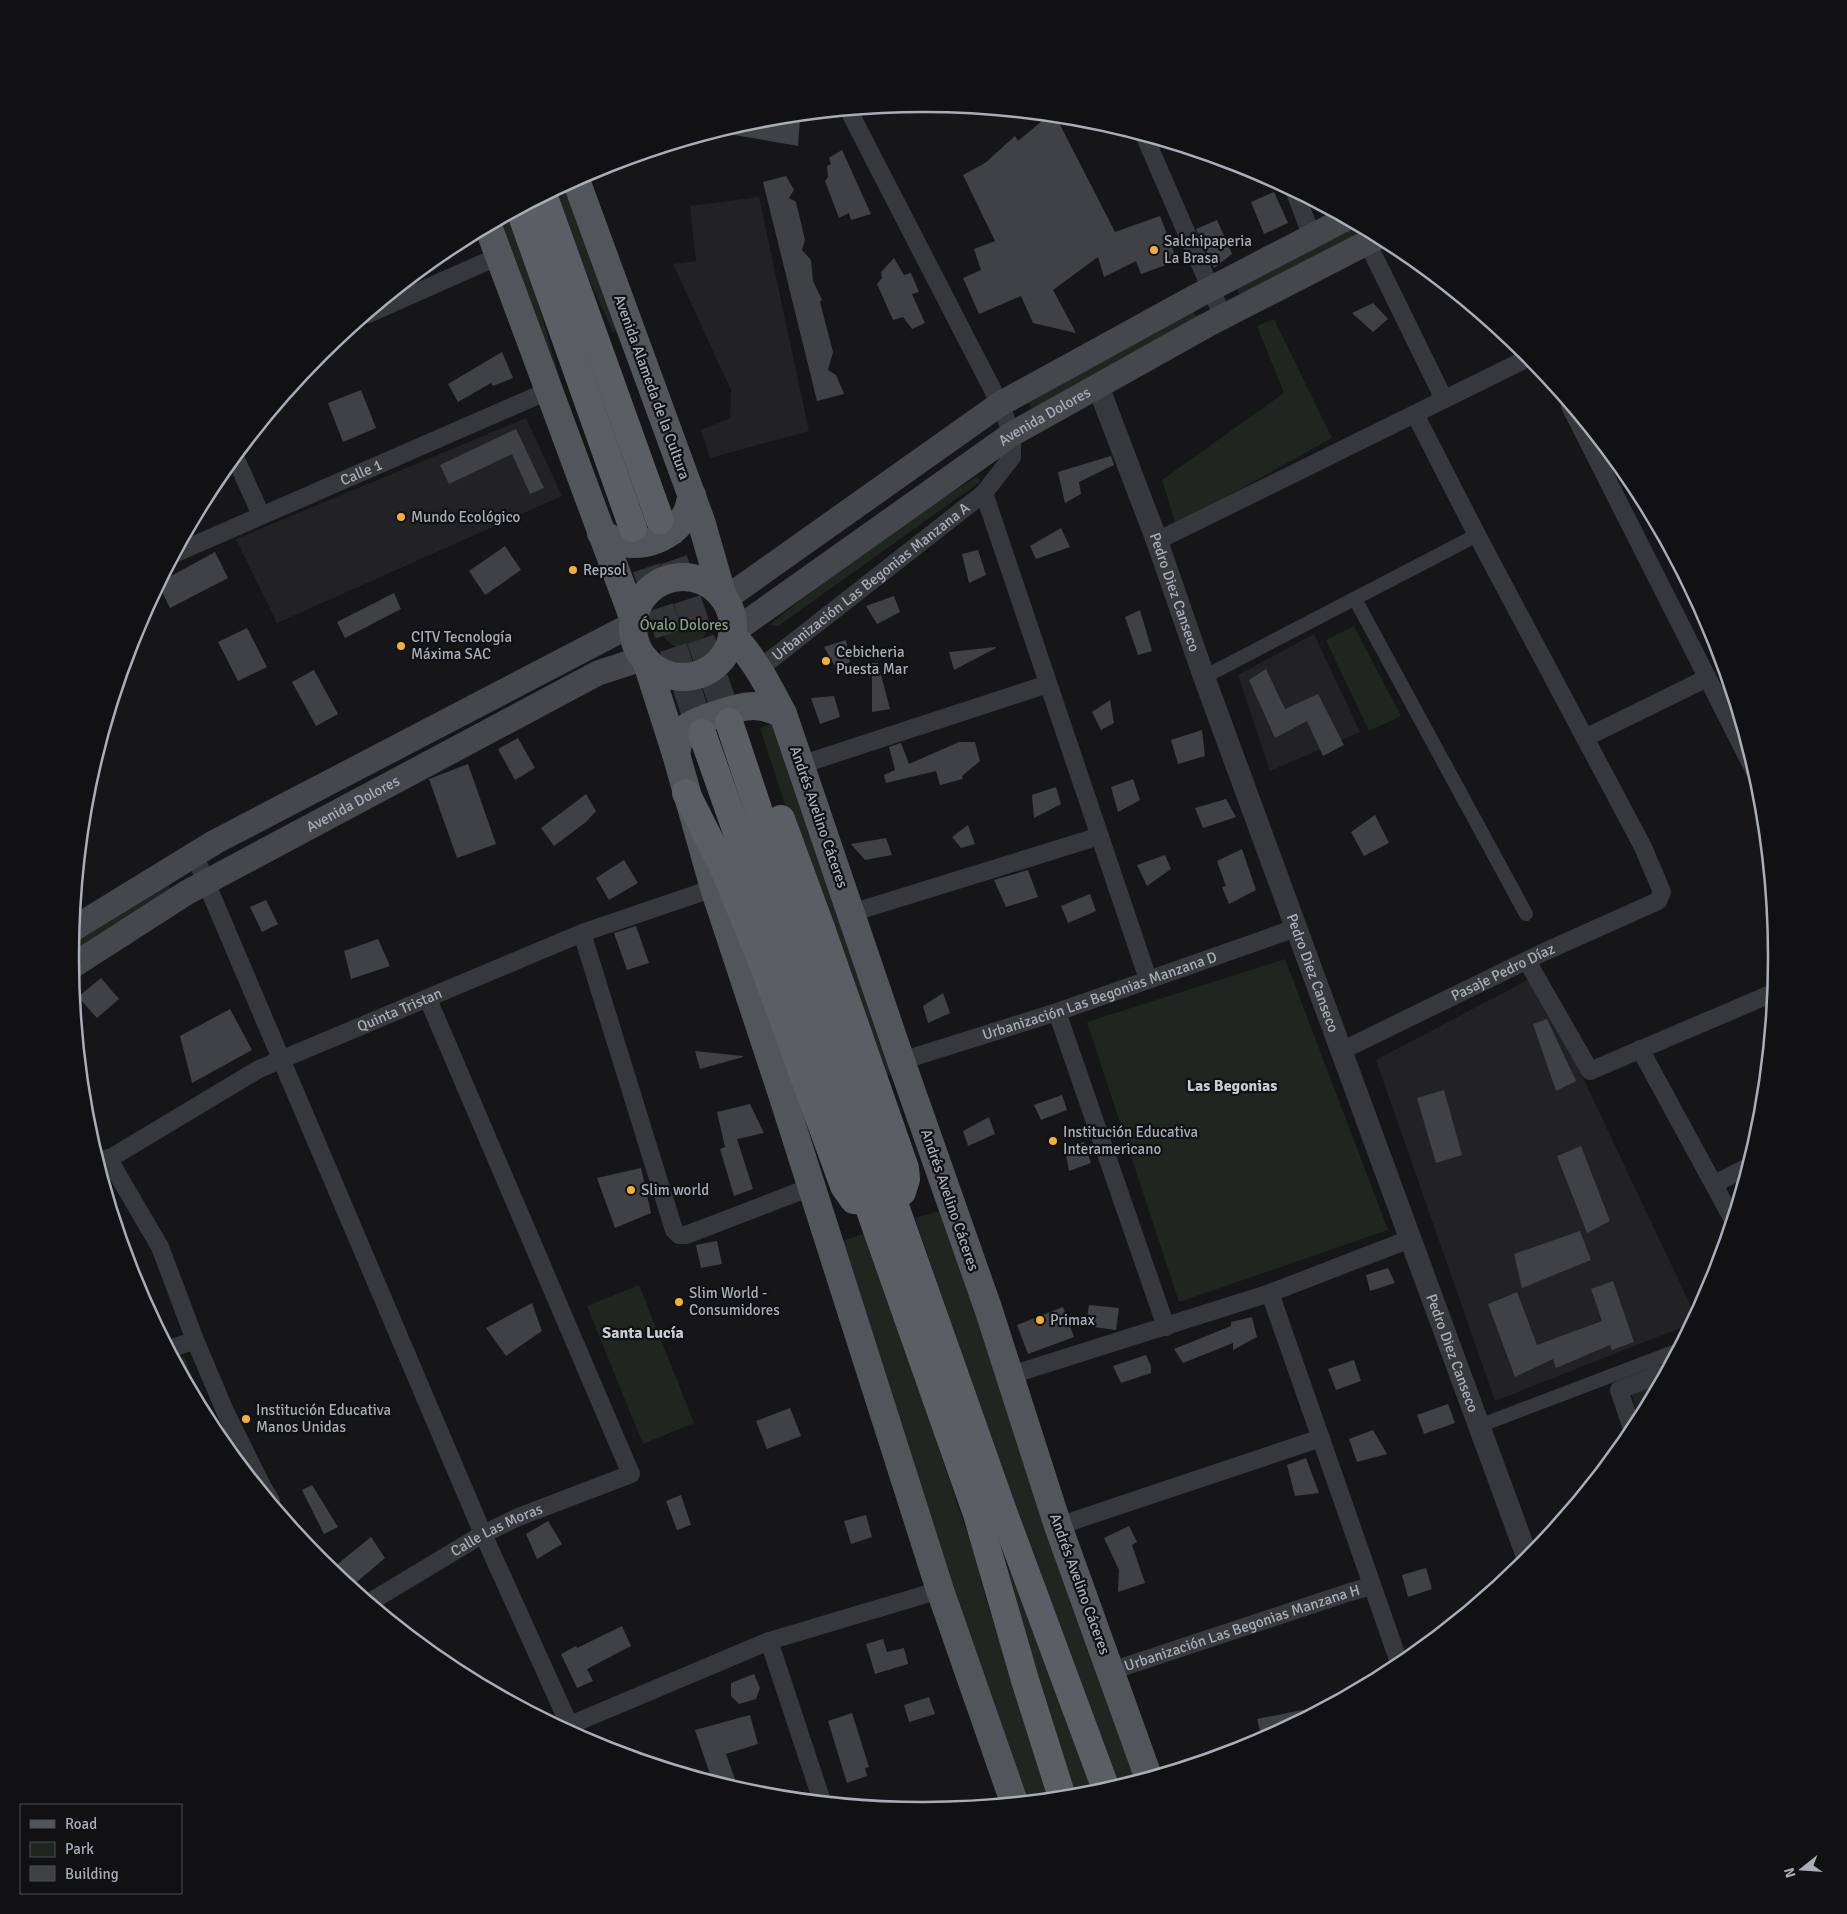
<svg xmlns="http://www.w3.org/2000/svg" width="1847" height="1914" font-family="Signika,sans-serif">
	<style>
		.built { fill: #222225 }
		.green { fill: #1e261f }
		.building { fill: #404145 }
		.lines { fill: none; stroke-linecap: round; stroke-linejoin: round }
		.trunk-tunnel { stroke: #333438; stroke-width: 28; stroke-dasharray: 28 14; stroke-linecap: butt }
		.pedestrian { stroke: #37383d; stroke-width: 14 }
		.minor { stroke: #37383d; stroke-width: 18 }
		.tertiary { stroke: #37383d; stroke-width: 22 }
		.secondary { stroke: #45474d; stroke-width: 25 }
		.primary { stroke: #53555c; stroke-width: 28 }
		.trunk { stroke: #5b5e65; stroke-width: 28 }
		.trunk-bridge { stroke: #5b5e65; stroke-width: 28 }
		.poi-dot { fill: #f2b134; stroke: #111113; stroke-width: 2 }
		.labels { text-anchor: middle; stroke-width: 4.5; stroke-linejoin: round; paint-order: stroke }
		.poi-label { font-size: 15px; fill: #a8adb8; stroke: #111113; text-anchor: start }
		.street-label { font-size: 15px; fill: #a8adb8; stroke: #111113 }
		.park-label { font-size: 15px; fill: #7fa381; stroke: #111113 }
		.neighbourhood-label { font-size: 16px; font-weight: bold; fill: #c9ccd4; stroke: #111113 }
		.rim { fill: none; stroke: #a8adb8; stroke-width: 2.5 }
	</style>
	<rect width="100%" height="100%" fill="#161618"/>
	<g class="built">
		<polygon points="759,197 809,431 710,458 701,430 730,418 731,390 673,264 696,261 690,206"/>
		<polygon points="526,418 562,496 277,623 236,539"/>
		<polygon points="1314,634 1360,732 1270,771 1238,675"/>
		<polygon points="1535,976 1695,1315 1690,1324 1495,1401 1376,1060"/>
	</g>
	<g class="green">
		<polygon points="566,185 618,330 613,332 582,264 555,191"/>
		<polygon points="509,216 534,289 570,415 499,221"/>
		<polygon points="1356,225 1369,232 1241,297 1236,287"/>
		<polygon points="1192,309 1197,319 1033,412 1028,401"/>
		<polygon points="1274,319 1332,438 1176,525 1162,480 1284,393 1257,326"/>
		<polygon points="978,476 980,482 778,626 769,625 881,537"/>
		<circle cx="684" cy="625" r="23"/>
		<polygon points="1354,626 1401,716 1369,731 1326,640"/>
		<polygon points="773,723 894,1073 880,1077 792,826 760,728"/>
		<polygon points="165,877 171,891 70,955 72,937"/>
		<polygon points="1285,959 1388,1230 1179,1302 1087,1022"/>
		<polygon points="941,1211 1138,1779 1115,1786 1032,1559 915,1218"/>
		<polygon points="866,1233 976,1559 986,1599 1049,1798 1025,1801 972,1644 843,1241"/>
		<polygon points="639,1285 694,1423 643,1444 587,1306"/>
		<polygon points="184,1356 205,1410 231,1452 214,1431 175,1359"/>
		<polygon points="1656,1382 1657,1386 1640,1419 1631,1393"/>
		<polygon points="997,1545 1015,1582 1093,1793 1072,1796"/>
	</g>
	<g class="building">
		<polygon points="1048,116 1056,117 1115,232 1160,216 1177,261 1141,274 1136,261 1104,277 1098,257 1053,290 1076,333 1033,323 1021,296 979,314 963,278 981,270 974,249 995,241 963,175 985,163 1015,136 1018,141"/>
		<polygon points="786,117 800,119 798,146 717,132 757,120"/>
		<polygon points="842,150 871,214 851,220 849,213 839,218 825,181 828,177 827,166 831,164 829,158"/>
		<polygon points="786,176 794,190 789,198 796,202 805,240 802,250 811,260 813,281 822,300 820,302 833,352 828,370 836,375 844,394 817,401 763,182"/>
		<polygon points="1274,192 1288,223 1264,234 1251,202"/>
		<polygon points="1217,220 1232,254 1214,268 1196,229"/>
		<polygon points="894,258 904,275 911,273 919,292 912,294 925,323 912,329 903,317 893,320 877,284 882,278 881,272"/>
		<polygon points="1373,303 1388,319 1373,332 1352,313"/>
		<polygon points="502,352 513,378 493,386 491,383 458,402 448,384"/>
		<polygon points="361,390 376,428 343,442 328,403"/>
		<polygon points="516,429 544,488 530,494 512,454 449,484 440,465"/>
		<polygon points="1111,456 1114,465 1079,482 1081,494 1065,503 1058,472"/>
		<polygon points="1061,528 1070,547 1036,559 1030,546"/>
		<polygon points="505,546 521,570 485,595 469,571"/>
		<polygon points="978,550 986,575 969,583 962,554"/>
		<polygon points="215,552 228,578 170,608 159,586 162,581"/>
		<polygon points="394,593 401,609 345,638 337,622"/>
		<polygon points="894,596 900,612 877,624 866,606"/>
		<polygon points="1140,610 1152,651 1138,655 1125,617"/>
		<polygon points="247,628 267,667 238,681 218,642"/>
		<polygon points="846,640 850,662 836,668 824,647"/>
		<polygon points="996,647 996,648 954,670 949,652"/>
		<polygon points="872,663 878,663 890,709 872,712"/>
		<polygon points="1266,669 1285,709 1318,694 1344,745 1323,756 1307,721 1275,738 1249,680"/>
		<polygon points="314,670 338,714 316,726 292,682"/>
		<polygon points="834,696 840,717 820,724 811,698"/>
		<polygon points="1110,700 1114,723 1101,730 1092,712"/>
		<polygon points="1202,730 1205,756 1178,764 1171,740"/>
		<polygon points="518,738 535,768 515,780 498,749"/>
		<polygon points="959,742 975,742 980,761 962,776 963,779 940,785 936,771 886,783 884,775 895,770 889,747 901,743 909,764"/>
		<polygon points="468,764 496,844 457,858 429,779"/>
		<polygon points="1133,779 1140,800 1118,812 1111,787"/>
		<polygon points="1056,787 1061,804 1034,818 1032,795"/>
		<polygon points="586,794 596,811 586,822 554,846 541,828"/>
		<polygon points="1226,799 1236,817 1203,828 1195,808"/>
		<polygon points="1375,815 1389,843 1364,856 1351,832"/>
		<polygon points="968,825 975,844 961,848 952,837"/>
		<polygon points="886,838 892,855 865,860 851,844"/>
		<polygon points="1242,849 1256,890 1229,904 1222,887 1226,886 1217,861"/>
		<polygon points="1165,855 1171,869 1147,886 1137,865"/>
		<polygon points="624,860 638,883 609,900 596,878"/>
		<polygon points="1028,870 1038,897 1006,907 994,880"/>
		<polygon points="1090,894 1096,911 1068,923 1061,906"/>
		<polygon points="266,900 278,924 262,932 250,907"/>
		<polygon points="636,926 649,963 627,970 614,933"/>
		<polygon points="378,939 390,966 351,979 344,951"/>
		<polygon points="101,978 119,999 97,1018 78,997"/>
		<polygon points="943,993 950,1013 928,1023 923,1006"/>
		<polygon points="230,1009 252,1050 192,1083 180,1036"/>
		<polygon points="1547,1019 1576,1081 1556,1091 1533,1024"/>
		<polygon points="695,1051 743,1056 743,1057 700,1069"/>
		<polygon points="1444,1090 1462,1155 1436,1163 1417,1098"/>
		<polygon points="1062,1095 1067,1110 1041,1120 1034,1105"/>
		<polygon points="750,1104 764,1133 737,1139 753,1189 734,1196 720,1149 725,1147 717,1112"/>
		<polygon points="989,1117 995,1134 968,1146 963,1131"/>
		<polygon points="1084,1142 1091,1163 1069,1171 1065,1149"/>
		<polygon points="1581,1146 1610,1221 1587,1233 1557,1156"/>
		<polygon points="641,1168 651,1213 615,1228 597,1178"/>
		<polygon points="1580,1231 1591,1260 1522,1288 1514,1254"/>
		<polygon points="717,1241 722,1264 701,1268 696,1245"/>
		<polygon points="1388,1268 1395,1283 1370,1291 1366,1275"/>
		<polygon points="1613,1281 1634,1342 1612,1350 1610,1345 1556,1368 1553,1359 1515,1377 1488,1304 1517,1292 1537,1345 1602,1321 1591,1289"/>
		<polygon points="532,1303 542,1331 506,1356 486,1328"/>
		<polygon points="1089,1305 1119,1308 1116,1330 1086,1326"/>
		<polygon points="1063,1307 1074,1337 1028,1354 1017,1325"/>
		<polygon points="1252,1317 1257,1337 1233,1350 1233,1343 1183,1363 1174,1349 1231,1326 1231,1322"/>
		<polygon points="1146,1355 1151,1366 1151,1373 1121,1383 1113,1366"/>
		<polygon points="1354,1360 1361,1381 1336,1390 1328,1369"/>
		<polygon points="1448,1404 1455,1423 1424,1434 1417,1415"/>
		<polygon points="790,1408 801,1436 767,1449 756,1421"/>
		<polygon points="1373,1430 1387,1454 1357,1462 1349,1439"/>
		<polygon points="1306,1458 1319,1493 1295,1496 1287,1465"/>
		<polygon points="312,1485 338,1527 324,1534 302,1490"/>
		<polygon points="681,1495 691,1525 677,1530 666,1501"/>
		<polygon points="866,1515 872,1537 851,1544 844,1521"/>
		<polygon points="548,1521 562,1544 537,1559 526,1534"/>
		<polygon points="1129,1526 1137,1542 1132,1545 1145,1583 1118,1592 1119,1570 1104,1538"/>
		<polygon points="371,1537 385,1558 352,1586 341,1578 334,1567"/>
		<polygon points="1426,1568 1432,1589 1408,1597 1402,1575"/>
		<polygon points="622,1626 631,1646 587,1669 593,1681 577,1688 561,1654 576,1646 577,1648"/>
		<polygon points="883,1639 887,1652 904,1648 908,1664 875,1674 866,1644"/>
		<polygon points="754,1674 760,1688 756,1699 739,1704 731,1696 731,1683"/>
		<polygon points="929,1697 935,1714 909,1722 904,1705"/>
		<polygon points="1312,1708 1313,1712 1262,1739 1257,1719"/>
		<polygon points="852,1713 869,1767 865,1768 867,1776 847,1783 828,1721"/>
		<polygon points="750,1715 758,1744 726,1754 738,1788 712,1780 695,1730"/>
	</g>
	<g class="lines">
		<g class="trunk-tunnel">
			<polyline points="660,520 729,722"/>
			<polyline points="633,528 702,733"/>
		</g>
		<g class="pedestrian">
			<polyline points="1355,599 1526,914"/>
			<polyline points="1204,677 1477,535"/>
			<polyline points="1479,1426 1676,1351"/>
		</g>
		<g class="minor">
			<polyline points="1145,137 1223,317"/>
			<polyline points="1295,192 1312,237"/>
			<polyline points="1367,242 1444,399"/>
			<polyline points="368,314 499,256"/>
			<polyline points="1570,406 1755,772"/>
			<polyline points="235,457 261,515"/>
			<polyline points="984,493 1148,979"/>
			<polyline points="1157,541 1530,357"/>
			<path id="s1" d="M176 553 548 391"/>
			<path id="s2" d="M759 669 984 493 1012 457V434L1000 404 849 111"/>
			<polyline points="1585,738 1707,678"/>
			<polyline points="800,765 1048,684"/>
			<polyline points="194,854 483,1534 573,1733"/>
			<polyline points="851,913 1100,836"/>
			<polyline points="582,933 674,1230 679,1235 686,1235 811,1187"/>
			<polyline points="1527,961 1590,1071 1773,993"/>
			<polyline points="1057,1012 1166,1327"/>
			<polyline points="1640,1049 1732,1218"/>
			<path id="s3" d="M1341 1051 1544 952 1658 901 1662 892 1643 847 1477 535 1415 414"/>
			<path id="s4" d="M901 1061 1057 1012 1296 928"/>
			<polyline points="108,1158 160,1247 195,1340 225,1411 262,1486 271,1501"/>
			<path id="s5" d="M99 1165 259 1069 582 933 714 888"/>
			<polyline points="1714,1184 1748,1167"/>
			<polyline points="1270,1293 1400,1665"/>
			<polyline points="170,1349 195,1340"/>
			<polyline points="1011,1375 1270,1293 1410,1239"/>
			<polyline points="1633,1431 1619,1390 1660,1374 1662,1378"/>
			<polyline points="1058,1526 1321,1438"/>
			<path id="s6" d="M370 1602 483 1534 516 1518 631 1474 428 999"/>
			<polyline points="769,1641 822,1801"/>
			<path id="s7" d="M1111 1671 1350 1592 1372 1586"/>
			<polyline points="563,1728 769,1641 940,1590"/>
		</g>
		<path class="tertiary" id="s8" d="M1098 386 1157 541 1204 677 1528 1559"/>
		<g class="secondary">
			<polyline points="725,599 1000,404 1195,297 1345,219"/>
			<path id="s9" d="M733 632 1012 434 1207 325 1378 237"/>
			<polyline points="73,929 215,842 633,624"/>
			<path id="s10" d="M71 967 186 893 225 872 598 673 644 658"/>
		</g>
		<g class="primary">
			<polyline points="576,180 701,521 723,597"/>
			<polyline points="488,226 634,620"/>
			<path d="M601 533C607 536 613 540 619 542 644 549 674 537 686 514 689 509 690 501 692 495"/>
			<circle cx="683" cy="627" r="50"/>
			<path d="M732 635C754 658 768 685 783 714L901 1061 988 1308 1058 1526 1148 1776"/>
			<polyline points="646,660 676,754 714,888 782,1094 940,1590 1014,1802"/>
			<path d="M676 754C678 745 679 734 686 728 696 720 739 706 753 706 763 706 774 710 783 714"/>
		</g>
		<g class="trunk">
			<polyline points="544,197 660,520"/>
			<polyline points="520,210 633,528"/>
			<polyline points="729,722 813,974 1001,1506 1106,1789"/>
			<polyline points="702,733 977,1514 1025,1680 1062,1797"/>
			<polyline points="686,793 723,866 765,969"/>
			<polyline points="781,819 821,928"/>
		</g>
		<polyline class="trunk-bridge" points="765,969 844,1186 854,1200 876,1203 902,1192 906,1179 905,1168 821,928"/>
	</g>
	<g class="poi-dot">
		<circle cx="1154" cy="250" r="5"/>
		<circle cx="401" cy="517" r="5"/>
		<circle cx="573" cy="570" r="5"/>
		<circle cx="401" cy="646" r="5"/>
		<circle cx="826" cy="661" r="5"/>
		<circle cx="1053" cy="1141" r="5"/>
		<circle cx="631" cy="1190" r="5"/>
		<circle cx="679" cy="1302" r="5"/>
		<circle cx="1040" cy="1320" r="5"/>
		<circle cx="246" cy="1419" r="5"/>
	</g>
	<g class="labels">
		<g class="poi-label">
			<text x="1164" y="246">Salchipaperia<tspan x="1164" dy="17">La Brasa</tspan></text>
			<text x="411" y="522">Mundo Ecológico</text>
			<text x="583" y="575">Repsol</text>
			<text x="411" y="642">CITV Tecnología<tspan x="411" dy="17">Máxima SAC</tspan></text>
			<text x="836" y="657">Cebicheria<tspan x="836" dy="17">Puesta Mar</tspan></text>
			<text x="1063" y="1137">Institución Educativa<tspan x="1063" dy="17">Interamericano</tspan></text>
			<text x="641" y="1195">Slim world</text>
			<text x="689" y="1298">Slim World -<tspan x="689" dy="17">Consumidores</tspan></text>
			<text x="1050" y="1325">Primax</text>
			<text x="256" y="1415">Institución Educativa<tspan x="256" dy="17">Manos Unidas</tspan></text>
		</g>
		<g class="street-label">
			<text transform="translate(652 387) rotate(70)" y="5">Avenida Alameda de la Cultura</text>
			<text dy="5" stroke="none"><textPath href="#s9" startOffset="379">Avenida Dolores</textPath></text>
			<text dy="5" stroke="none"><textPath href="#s1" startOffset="202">Calle 1</textPath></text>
			<text dy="5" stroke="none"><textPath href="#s2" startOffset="142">Urbanización Las Begonias Manzana A</textPath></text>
			<text dy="5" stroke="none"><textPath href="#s8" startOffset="220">Pedro Diez Canseco</textPath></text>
			<text dy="5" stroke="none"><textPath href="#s10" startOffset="326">Avenida Dolores</textPath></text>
			<text transform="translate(819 817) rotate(71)" y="5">Andrés Avelino Cáceres</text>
			<text dy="5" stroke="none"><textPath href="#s3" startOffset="180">Pasaje Pedro Díaz</textPath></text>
			<text dy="5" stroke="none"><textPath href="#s8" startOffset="625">Pedro Diez Canseco</textPath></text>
			<text dy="5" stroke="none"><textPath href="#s4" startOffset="209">Urbanización Las Begonias Manzana D</textPath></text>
			<text dy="5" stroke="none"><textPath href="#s5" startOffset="339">Quinta Tristan</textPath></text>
			<text transform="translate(950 1200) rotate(71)" y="5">Andrés Avelino Cáceres</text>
			<text dy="5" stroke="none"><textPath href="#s8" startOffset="1030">Pedro Diez Canseco</textPath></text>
			<text dy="5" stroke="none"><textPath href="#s6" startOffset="146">Calle Las Moras</textPath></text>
			<text transform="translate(1080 1584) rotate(70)" y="5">Andrés Avelino Cáceres</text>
			<text dy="5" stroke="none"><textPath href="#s7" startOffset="138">Urbanización Las Begonias Manzana H</textPath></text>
		</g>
		<g class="park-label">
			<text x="684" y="630">Óvalo Dolores</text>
		</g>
		<g class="neighbourhood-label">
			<text x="1232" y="1091">Las Begonias</text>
			<text x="643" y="1338">Santa Lucía</text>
		</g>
	</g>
	<path d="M0 0H1847V1914H0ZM923 112H924A844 844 0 0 1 1768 956V958A844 844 0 0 1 924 1802H923A844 844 0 0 1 79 958V956A844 844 0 0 1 923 112Z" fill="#111113" fill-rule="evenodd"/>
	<path class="rim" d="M923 112H924A844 844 0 0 1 1768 956V958A844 844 0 0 1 924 1802H923A844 844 0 0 1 79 958V956A844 844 0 0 1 923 112Z"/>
	<rect x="20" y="1804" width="162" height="90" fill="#111113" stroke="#4d4f55"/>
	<rect x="30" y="1820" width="25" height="8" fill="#53555c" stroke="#4d4f55"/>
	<text x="65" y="1829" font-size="15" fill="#a8adb8">Road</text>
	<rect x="30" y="1842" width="25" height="15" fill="#1e261f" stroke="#4d4f55"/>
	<text x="65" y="1854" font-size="15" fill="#a8adb8">Park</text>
	<rect x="30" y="1866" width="25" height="15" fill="#404145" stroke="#4d4f55"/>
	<text x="65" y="1879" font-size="15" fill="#a8adb8">Building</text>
	<g transform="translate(1802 1869) rotate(253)" stroke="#111113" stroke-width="4" paint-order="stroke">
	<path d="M0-4L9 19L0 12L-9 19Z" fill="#a8adb8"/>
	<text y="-8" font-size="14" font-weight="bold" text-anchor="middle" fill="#a8adb8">N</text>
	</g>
</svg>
